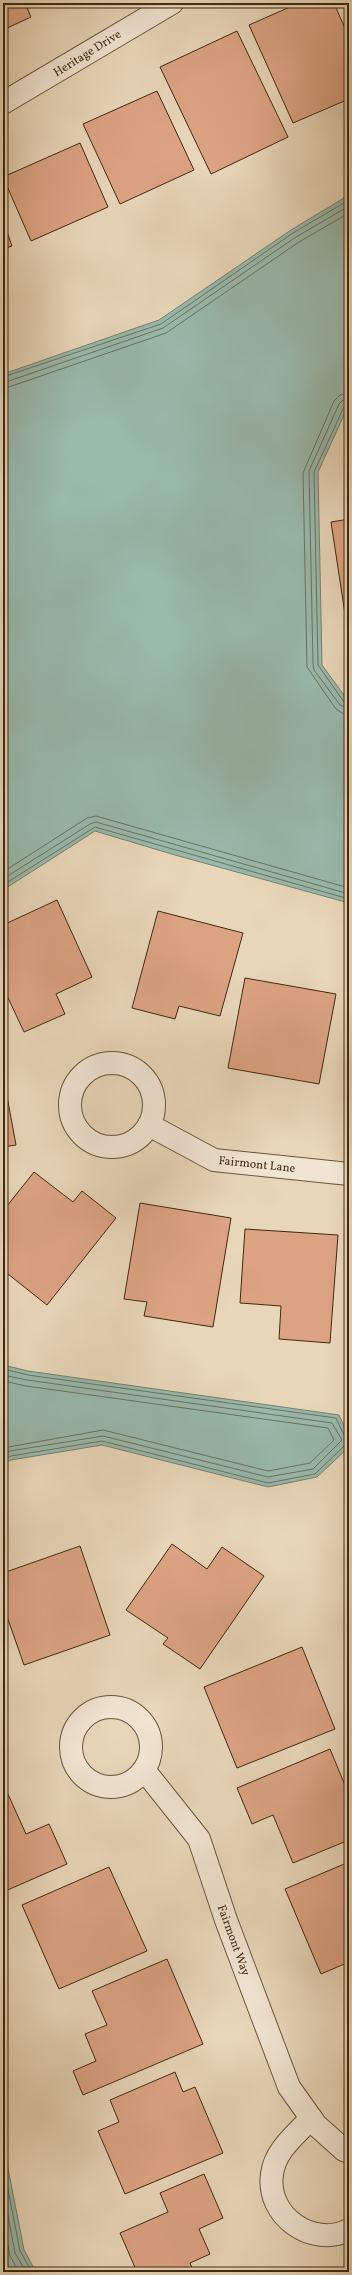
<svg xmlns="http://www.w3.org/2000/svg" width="352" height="2275" font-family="Vollkorn,serif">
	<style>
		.water { fill: #98b9ac; stroke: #75806e }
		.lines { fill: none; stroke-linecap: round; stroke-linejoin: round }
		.shore { stroke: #6c725e; stroke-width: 1 }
		.building { fill: #dca383; stroke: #402a10 }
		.street-casing { stroke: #6a553a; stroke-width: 24 }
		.street { stroke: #f0e4d2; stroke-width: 22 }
		.labels { text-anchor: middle; stroke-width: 3; stroke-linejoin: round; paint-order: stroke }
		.street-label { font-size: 12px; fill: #402a10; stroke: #f0e4d2 }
	</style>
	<rect width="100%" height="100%" fill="#e8d6b9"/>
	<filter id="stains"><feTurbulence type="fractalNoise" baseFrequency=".005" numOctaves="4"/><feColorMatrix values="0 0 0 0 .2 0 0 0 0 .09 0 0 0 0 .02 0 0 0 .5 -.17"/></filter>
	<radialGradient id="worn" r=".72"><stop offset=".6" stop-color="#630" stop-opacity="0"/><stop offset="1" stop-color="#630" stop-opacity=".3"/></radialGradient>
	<g class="water">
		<polygon points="349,195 349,404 318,472 322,665 349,702 349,903 175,855 95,831 3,890 3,374 159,320 291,230"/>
		<polygon points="3,1365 28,1371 339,1415 349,1437 349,1447 317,1477 268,1487 102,1445 11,1460 3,1464"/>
		<polygon points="3,2143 24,2250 36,2272 3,2272"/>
	</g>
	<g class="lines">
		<g class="shore">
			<polyline points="3,377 161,324 293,233 349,200"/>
			<polyline points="3,383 163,328 296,237 349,206"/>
			<polyline points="3,389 166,333 299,242 349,213"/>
			<polyline points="349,393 340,395 334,401 303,473 307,667 336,709 342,713 349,715"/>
			<polyline points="349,399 343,400 339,404 309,471 313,664 314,670 340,705 349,709"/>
			<polyline points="349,404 344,407 314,472 318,665 344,702 349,704"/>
			<polyline points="3,872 87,818 96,816 349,888"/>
			<polyline points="3,879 90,824 96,822 349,894"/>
			<polyline points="3,885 95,827 349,899"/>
			<polyline points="3,1369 28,1375 336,1418 344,1435 349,1437"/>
			<polyline points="3,1375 27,1380 332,1423 342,1440 313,1469 268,1477 103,1436 10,1451 3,1454"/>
			<polyline points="3,1381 26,1386 328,1428 334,1440 310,1463 268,1471 103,1430 3,1448"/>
			<polyline points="3,1460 11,1456 102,1441 268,1483 315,1474 345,1445 349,1444"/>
			<polyline points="3,2164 20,2251 32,2272"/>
			<polyline points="3,2189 15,2253 26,2272"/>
			<polyline points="3,2220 10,2256 19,2272"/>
		</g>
	</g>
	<g class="building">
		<polygon points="3,3 25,3 31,17 3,30"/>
		<polygon points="299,3 334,3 349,38 349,99 293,123 249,25"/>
		<polygon points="344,3 349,3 349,13"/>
		<polygon points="237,31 288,137 211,174 160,67"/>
		<polygon points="157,91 194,170 120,204 83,124"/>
		<polygon points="80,143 108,207 31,241 3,177"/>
		<polygon points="3,220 12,246 3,249"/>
		<polygon points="349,519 349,614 345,614 331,522"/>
		<polygon points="57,900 92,977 56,994 65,1014 24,1032 3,987 3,925"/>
		<polygon points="158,911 243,933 220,1016 179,1006 175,1019 132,1008"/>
		<polygon points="245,978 336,994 319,1084 228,1068"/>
		<polygon points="3,1075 16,1145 3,1147"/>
		<polygon points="34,1172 73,1202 82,1191 116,1218 47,1305 3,1270 3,1211"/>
		<polygon points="140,1203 231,1218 213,1327 144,1316 147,1302 124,1299"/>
		<polygon points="245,1229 338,1235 330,1343 279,1339 281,1306 240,1303"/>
		<polygon points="172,1544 207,1569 222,1547 264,1576 200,1669 163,1644 168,1638 126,1610"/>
		<polygon points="80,1546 110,1635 24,1665 3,1605 3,1573"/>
		<polygon points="302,1647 335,1729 237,1768 204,1687"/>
		<polygon points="330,1749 349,1795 349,1840 293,1863 273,1815 252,1824 237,1788"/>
		<polygon points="7,1792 26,1834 49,1824 67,1864 3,1892 3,1793"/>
		<polygon points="349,1862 349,1962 321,1974 285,1889"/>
		<polygon points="109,1867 147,1951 59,1989 22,1905"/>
		<polygon points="167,1959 203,2044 83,2095 73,2071 96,2061 85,2034 107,2025 92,1991"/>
		<polygon points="175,2072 183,2092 195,2087 223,2153 125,2194 98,2131 119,2122 110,2100"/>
		<polygon points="204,2174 223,2218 199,2229 210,2254 190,2263 194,2272 137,2272 120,2233 168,2212 160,2193"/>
	</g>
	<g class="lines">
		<g class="street-casing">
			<g id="street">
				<polyline points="3,103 172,3"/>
				<circle cx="112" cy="1105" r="42"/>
				<polyline points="149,1125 214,1160 349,1174"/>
				<circle cx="111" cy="1747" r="40"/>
				<polyline points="144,1770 199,1839 226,1920 289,2087 316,2125 344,2150 349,2152"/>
				<path d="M311 2118C296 2135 275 2150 272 2174 266 2216 312 2248 349 2230"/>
			</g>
		</g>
		<use href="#street" class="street"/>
	</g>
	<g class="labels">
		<g class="street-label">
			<text transform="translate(87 53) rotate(-32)" y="4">Heritage Drive</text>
			<text transform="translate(257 1164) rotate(6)" y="4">Fairmont Lane</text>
			<text transform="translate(234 1940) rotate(70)" y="4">Fairmont Way</text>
		</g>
	</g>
	<rect width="352" height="2275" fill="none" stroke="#e8d6b9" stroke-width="16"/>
	<rect x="4" y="4" width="344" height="2267" fill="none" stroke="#402a10" stroke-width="2"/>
	<rect x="8" y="8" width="336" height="2259" fill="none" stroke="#402a10"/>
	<rect width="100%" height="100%" filter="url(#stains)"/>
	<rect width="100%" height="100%" fill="url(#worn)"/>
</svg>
